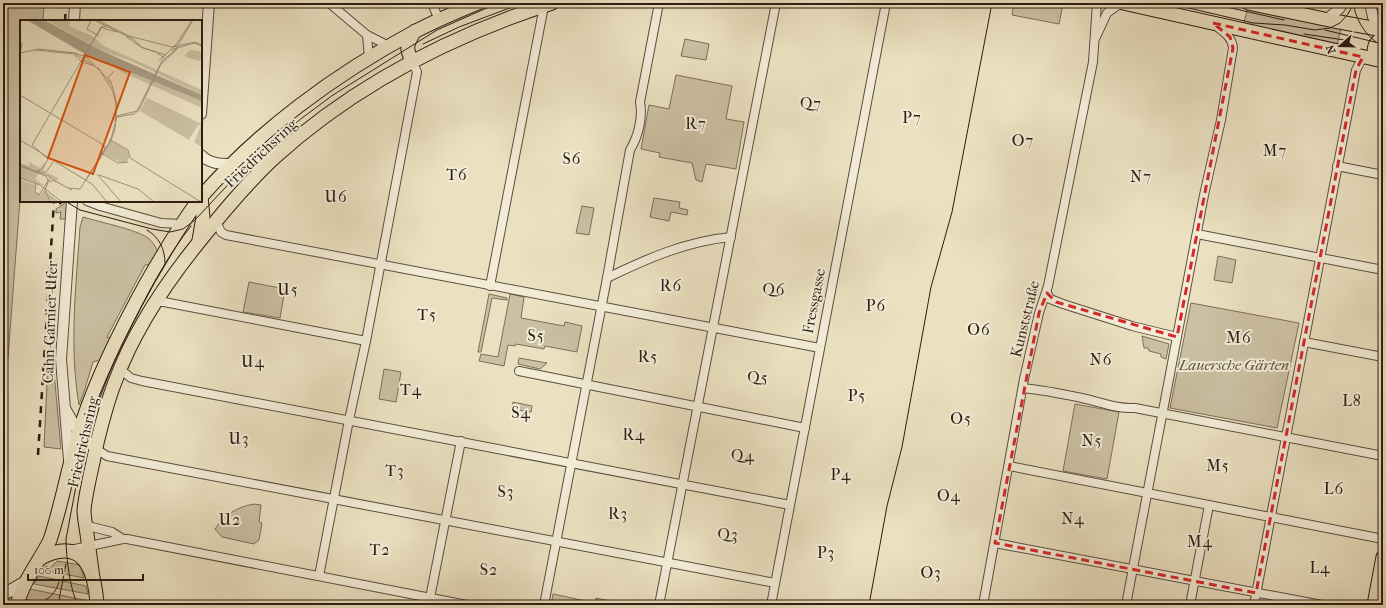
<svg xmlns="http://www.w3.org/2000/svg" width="1386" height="608" font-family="'IM FELL French Canon',serif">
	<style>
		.green { fill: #cbc0a3; stroke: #7c6e5a }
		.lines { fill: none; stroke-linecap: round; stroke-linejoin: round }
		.minor-casing { stroke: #5c4d3e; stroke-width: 10 }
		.tertiary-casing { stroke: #5c4d3e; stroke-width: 12 }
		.secondary-casing { stroke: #2d1c12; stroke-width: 14 }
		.primary-casing { stroke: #2d1c12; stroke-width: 15 }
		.minor { stroke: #f2ecd7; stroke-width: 8 }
		.tertiary { stroke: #f2ecd7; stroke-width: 10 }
		.secondary { stroke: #f2ecd7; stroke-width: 12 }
		.primary { stroke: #ebe1c1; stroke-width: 13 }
		.tram { stroke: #2d1c12; stroke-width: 1 }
		.rail { stroke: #2d1c12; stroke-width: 2.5; stroke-dasharray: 7 7; stroke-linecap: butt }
		.marked { fill: none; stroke: #d62828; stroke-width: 3; stroke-dasharray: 8 5; stroke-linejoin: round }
		.labels { text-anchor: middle; stroke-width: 4; stroke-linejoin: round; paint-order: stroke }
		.street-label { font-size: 15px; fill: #2d1c12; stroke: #f2ecd7 }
		.park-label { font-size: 15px; font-style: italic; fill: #5c4d3e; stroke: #f2ecd7 }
		.neighbourhood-label { font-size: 16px; letter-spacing: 1px; fill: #2d1c12; stroke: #f2ecd7 }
		.inset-road { fill: none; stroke: #9f927b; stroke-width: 1 }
		.view { fill: #d5530d; fill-opacity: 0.15; stroke: #d5530d; stroke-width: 2 }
		.inset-edge { fill: none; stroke: #2d1c12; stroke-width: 2 }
	</style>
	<rect width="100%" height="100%" fill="#ebe1c1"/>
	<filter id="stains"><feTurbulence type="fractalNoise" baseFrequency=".005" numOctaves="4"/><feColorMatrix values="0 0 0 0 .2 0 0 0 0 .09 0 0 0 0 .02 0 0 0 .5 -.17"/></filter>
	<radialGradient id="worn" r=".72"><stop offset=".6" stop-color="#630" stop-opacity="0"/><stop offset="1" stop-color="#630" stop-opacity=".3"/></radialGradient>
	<g class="green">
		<polygon points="3,3 44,3 43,21 21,21 21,186 8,358 3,357"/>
		<polygon points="1014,3 1056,3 1063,4 1059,24 1012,15"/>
		<polygon points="1248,7 1341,28 1337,46 1243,26"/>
		<polygon points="685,39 709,44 706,60 681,56"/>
		<polygon points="676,75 732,86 726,119 744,122 736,169 706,164 702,182 696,180 692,163 659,157 660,153 641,149 649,105 669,109"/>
		<polygon points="654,198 680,202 679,208 688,210 687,215 671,212 669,221 650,217"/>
		<polygon points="64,201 67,201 66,219 60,219 61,212 56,213 56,209 64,204"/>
		<polygon points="582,206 594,208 589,235 576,233"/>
		<path d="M83 217C99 222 135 229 148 238 153 242 156 247 158 253L152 264 145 265 107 337 112 339 103 359 93 362 84 392 79 405C69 346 76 286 80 227Z"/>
		<polygon points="1218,256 1236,260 1232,283 1214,280"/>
		<polygon points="249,282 285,289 280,318 243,312"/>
		<polygon points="489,294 507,298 507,300 492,298 481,352 478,352"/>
		<polygon points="510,294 524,297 521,318 564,326 565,322 582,326 577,352 545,346 544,349 516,344 515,346 508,345 504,366 479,361 481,354 498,357"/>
		<polygon points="1191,303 1299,323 1277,428 1170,408"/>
		<polygon points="1142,336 1169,344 1166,359 1161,357 1161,354 1149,351 1148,348 1144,348"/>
		<polygon points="519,358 547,363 540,369 518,364"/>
		<polygon points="48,361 53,361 61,449 44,447"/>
		<polygon points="384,369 401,372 396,402 379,399"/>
		<polygon points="513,402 532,406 531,412 512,409"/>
		<polygon points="1075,404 1119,412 1107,479 1063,471"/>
		<path d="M254 504 261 505 259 522 262 523 259 540 254 544 222 537 215 529C225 515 236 507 254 504Z"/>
		<polygon points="57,561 80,565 84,578 44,570 46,566 50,568"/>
		<polygon points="39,576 86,586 88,594 34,584"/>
		<polygon points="30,589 89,601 89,605 53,605 24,599"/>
		<polygon points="553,594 595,603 596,598 610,601 609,605 551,605"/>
	</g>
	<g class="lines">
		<g class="minor-casing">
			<g id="minor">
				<polyline points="329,3 367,35 389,46"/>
				<polyline points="432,3 439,20"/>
				<polyline points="367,35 369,58"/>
				<polyline points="1096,37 1107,13 1121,3"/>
				<polyline points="1337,166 1383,175"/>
				<polyline points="87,201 100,206 161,223 181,224"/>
				<polyline points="216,221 221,232 226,235 820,348"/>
				<polyline points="1197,234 1383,270"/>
				<path d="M607 278C646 259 687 241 731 237"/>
				<polyline points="490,286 544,6"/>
				<polyline points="1047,293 1050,299 1063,304 1132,326 1177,337"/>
				<polyline points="155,302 164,302 366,341"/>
				<polyline points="1304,342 1383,357"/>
				<polyline points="120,369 131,378 142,381 790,505"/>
				<polyline points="519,371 805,428"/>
				<path d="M1023 388C1043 390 1063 394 1082 398 1100 402 1116 409 1135 408L1383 456"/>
				<polyline points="96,449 107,456 775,583"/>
				<polyline points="1009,466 1383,539"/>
				<polyline points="85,523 92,527 112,532 123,539"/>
				<polyline points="995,543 1322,605"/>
				<polyline points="70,550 123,539 127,539 467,605"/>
				<polyline points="319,576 349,420 366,341 417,72 412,61"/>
				<polyline points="430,598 461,441"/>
				<path d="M544 605 607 278 630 150C638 137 643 118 640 102L659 3"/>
				<polyline points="659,605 776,3"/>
				<path d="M771 605C809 404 848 204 886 3"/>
				<polyline points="983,605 1024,379 1039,313 1048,286 1093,62 1097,3"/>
				<path d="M1126 605 1204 195 1221 120 1233 48C1232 37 1224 32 1216 26"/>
				<polyline points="1190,605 1209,505"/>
				<polyline points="1254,605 1356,70 1363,57"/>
			</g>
		</g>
		<g class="tertiary-casing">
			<g id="tertiary">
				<polyline points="1370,3 1373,17 1381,30"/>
				<polyline points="1326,20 1339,9 1343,3"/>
				<polyline points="74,21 75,3"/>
				<polyline points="201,114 209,3"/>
				<path d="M201 155C210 164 220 164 232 164"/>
				<polyline points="66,410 79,433 96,449"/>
				<polyline points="69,460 61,359 72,201"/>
			</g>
		</g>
		<g class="secondary-casing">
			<polyline id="secondary" points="3,593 10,591 26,582"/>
		</g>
		<g class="primary-casing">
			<g id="primary">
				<polyline points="1123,3 1383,61"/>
				<polyline points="1248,3 1334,21 1383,30"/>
				<path d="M1374 59C1374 49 1373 43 1383 38"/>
				<path d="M412 61C405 47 407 44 415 31"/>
				<path d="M201 197C259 130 336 74 414 32 435 21 456 12 478 3"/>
				<polyline points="199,240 203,217 201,197"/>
				<path d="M41 558C83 536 95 570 97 605"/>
				<path d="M93 578C91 563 89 549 87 534 86 526 84 518 84 510 86 490 93 464 97 443 102 423 107 402 115 382 134 330 165 284 199 242 223 212 246 184 274 158 353 86 451 36 552 3"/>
				<path d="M17 605C23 581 39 562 50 540 63 501 69 460 83 420 99 372 123 325 148 280 164 253 179 226 198 201"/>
				<polyline points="1374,605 1383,557"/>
			</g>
		</g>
		<use href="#minor" class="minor"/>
		<use href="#tertiary" class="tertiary"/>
		<use href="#secondary" class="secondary"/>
		<use href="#primary" class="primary"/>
		<g class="tram">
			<polyline points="1167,3 1253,23 1285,25 1315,30 1330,28 1340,23 1348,14 1354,3"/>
			<polyline points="1209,3 1284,20"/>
			<path d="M1353 3C1356 19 1363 32 1376 42"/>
			<polyline points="1325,30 1383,44"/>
			<polyline points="1304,34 1351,41"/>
			<polyline points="423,44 459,27 523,3"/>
			<polyline points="65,201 80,210 152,229 170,232 183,229 195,220 238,174 270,144 302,118 333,95 437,30 498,3"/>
			<path d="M147 230C159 237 165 249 165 263"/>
			<polyline points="3,599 29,604"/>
			<path d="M25 603C41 605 54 599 59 582"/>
			<polyline points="58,605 66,564"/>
			<path d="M78 605C70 591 66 556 66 539 73 503 79 465 90 429 101 390 117 353 136 317 152 285 169 254 191 226"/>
			<polyline points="869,605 887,506 902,447 931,287 952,212 992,3"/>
		</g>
		<g class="rail">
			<polyline points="65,21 66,3"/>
			<polyline points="59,201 61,204"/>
			<polyline points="38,455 54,201"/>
		</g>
	</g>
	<path class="marked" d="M1213 23 1363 57 1356 70 1256 593 995 543 1039 313 1047 293 1056 302 1177 337 1233 48 1230 37Z"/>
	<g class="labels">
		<g class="street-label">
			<text transform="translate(261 153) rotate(-43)" y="5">Friedrichsring</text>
			<text transform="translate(814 301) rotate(-79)" y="5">Fressgasse</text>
			<text transform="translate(1025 319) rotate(-76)" y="5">Kunststraße</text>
			<text transform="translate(50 322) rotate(-88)" y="5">Cahn-Garnier-Ufer</text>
			<text transform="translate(83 442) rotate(-77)" y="5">Friedrichsring</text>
		</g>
		<g class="park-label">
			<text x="1234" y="370">Lauersche Gärten</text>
		</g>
		<g class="neighbourhood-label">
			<text x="811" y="109">Q7</text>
			<text x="912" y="123">P7</text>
			<text x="696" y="129">R7</text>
			<text x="1023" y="146">O7</text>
			<text x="1275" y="156">M7</text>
			<text x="572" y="164">S6</text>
			<text x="457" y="180">T6</text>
			<text x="1141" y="182">N7</text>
			<text x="336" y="202">U6</text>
			<text x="671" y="291">R6</text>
			<text x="288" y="295">U5</text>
			<text x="774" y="295">Q6</text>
			<text x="876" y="311">P6</text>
			<text x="427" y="320">T5</text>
			<text x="979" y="335">O6</text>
			<text x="536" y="341">S5</text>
			<text x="1239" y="343">M6</text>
			<text x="648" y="362">R5</text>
			<text x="1101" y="365">N6</text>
			<text x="253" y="367">U4</text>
			<text x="758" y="383">Q5</text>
			<text x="411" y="395">T4</text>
			<text x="857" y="401">P5</text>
			<text x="1352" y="406">L8</text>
			<text x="521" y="418">S4</text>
			<text x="961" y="424">O5</text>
			<text x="634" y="440">R4</text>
			<text x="239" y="444">U3</text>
			<text x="1092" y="446">N5</text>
			<text x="743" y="461">Q4</text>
			<text x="1218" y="471">M5</text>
			<text x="395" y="476">T3</text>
			<text x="841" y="480">P4</text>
			<text x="1334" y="494">L6</text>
			<text x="506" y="497">S3</text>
			<text x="949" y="501">O4</text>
			<text x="618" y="519">R3</text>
			<text x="1073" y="524">N4</text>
			<text x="230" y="525">U2</text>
			<text x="728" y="540">Q3</text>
			<text x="1200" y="547">M4</text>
			<text x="380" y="555">T2</text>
			<text x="826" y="558">P3</text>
			<text x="1320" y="573">L4</text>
			<text x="489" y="575">S2</text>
			<text x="931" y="578">O3</text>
		</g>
	</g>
	<g transform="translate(20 20)">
		<rect width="182" height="182" fill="#ebe1c1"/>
		<path d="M26 0H46L50 2 49 6 72 16 84 26 182 70V75L111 41 80 30ZM171 30 179 31 182 34 180 41 166 37 165 34ZM84 41 182 81V88L102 52ZM127 78 182 104V127L174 122 181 106 178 105 169 120 120 91ZM91 121 107 130 109 137 107 142 104 144 83 134ZM28 141 23 151 40 159 36 160 45 167 21 150 15 159 25 166 0 158V143L10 146 9 142 20 148 24 143 22 149ZM0 160 16 165 14 171 21 175 24 170 38 181 31 182 26 174 30 182H0Z" fill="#cbc0a3"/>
		<path d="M7 0H24L80 30 182 75V81L63 33Z" fill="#aa9e86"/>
		<path class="inset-road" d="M71 0 67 9 79 16M74 0 113 19 123 28 146 35M77 0 109 16 152 27 175 22 182 25M83 8 97 12M107 17 121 27 136 32 144 38M0 21 2 24 0 34M154 29 174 23 182 26M15 30 55 34 79 49 93 71 96 86 95 101M152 31 172 0M0 33 19 29 55 33 66 37 91 62 97 84 95 109 90 123 66 160M54 35 62 42 72 45M63 36 83 6M139 41 155 25M90 63 88 58 94 51M0 75 82 124 85 128 83 133M97 97 114 94 119 90 141 44 154 32 173 0M89 119 108 130 110 138M0 120 72 164 87 182M81 133 98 143 108 142M110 138 181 182M0 145 29 156 36 162M0 146 26 156 28 161M16 151 21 150 28 139 12 125 81 7 87 6M18 152H26L33 142M77 154 101 182M79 155 118 169 134 182M30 157 25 170 30 182M0 158 20 165 42 182M29 162 33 160 52 170M16 163 15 172 19 175 28 161M48 168 60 169 91 119 97 96 117 91 142 41 158 28"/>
		<path class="view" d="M65 35 110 52 73 154 28 138Z"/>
		<rect width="182" height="182" class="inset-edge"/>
	</g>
	<rect width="1386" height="608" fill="none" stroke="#ebe1c1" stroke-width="16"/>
	<rect x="4" y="4" width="1378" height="600" fill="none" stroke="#2d1c12" stroke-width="2"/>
	<rect x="8" y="8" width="1370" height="592" fill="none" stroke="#2d1c12"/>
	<g transform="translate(1340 46) rotate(250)" stroke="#f2ecd7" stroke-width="3" paint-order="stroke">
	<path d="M0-3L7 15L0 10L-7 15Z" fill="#2d1c12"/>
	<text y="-6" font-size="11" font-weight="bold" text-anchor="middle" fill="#2d1c12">N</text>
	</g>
	<path d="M28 574v6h115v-6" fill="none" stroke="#2d1c12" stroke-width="2"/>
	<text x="34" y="574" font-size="12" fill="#2d1c12" stroke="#f2ecd7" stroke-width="3" paint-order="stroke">100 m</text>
	<rect width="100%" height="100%" filter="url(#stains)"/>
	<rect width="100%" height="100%" fill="url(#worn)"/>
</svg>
